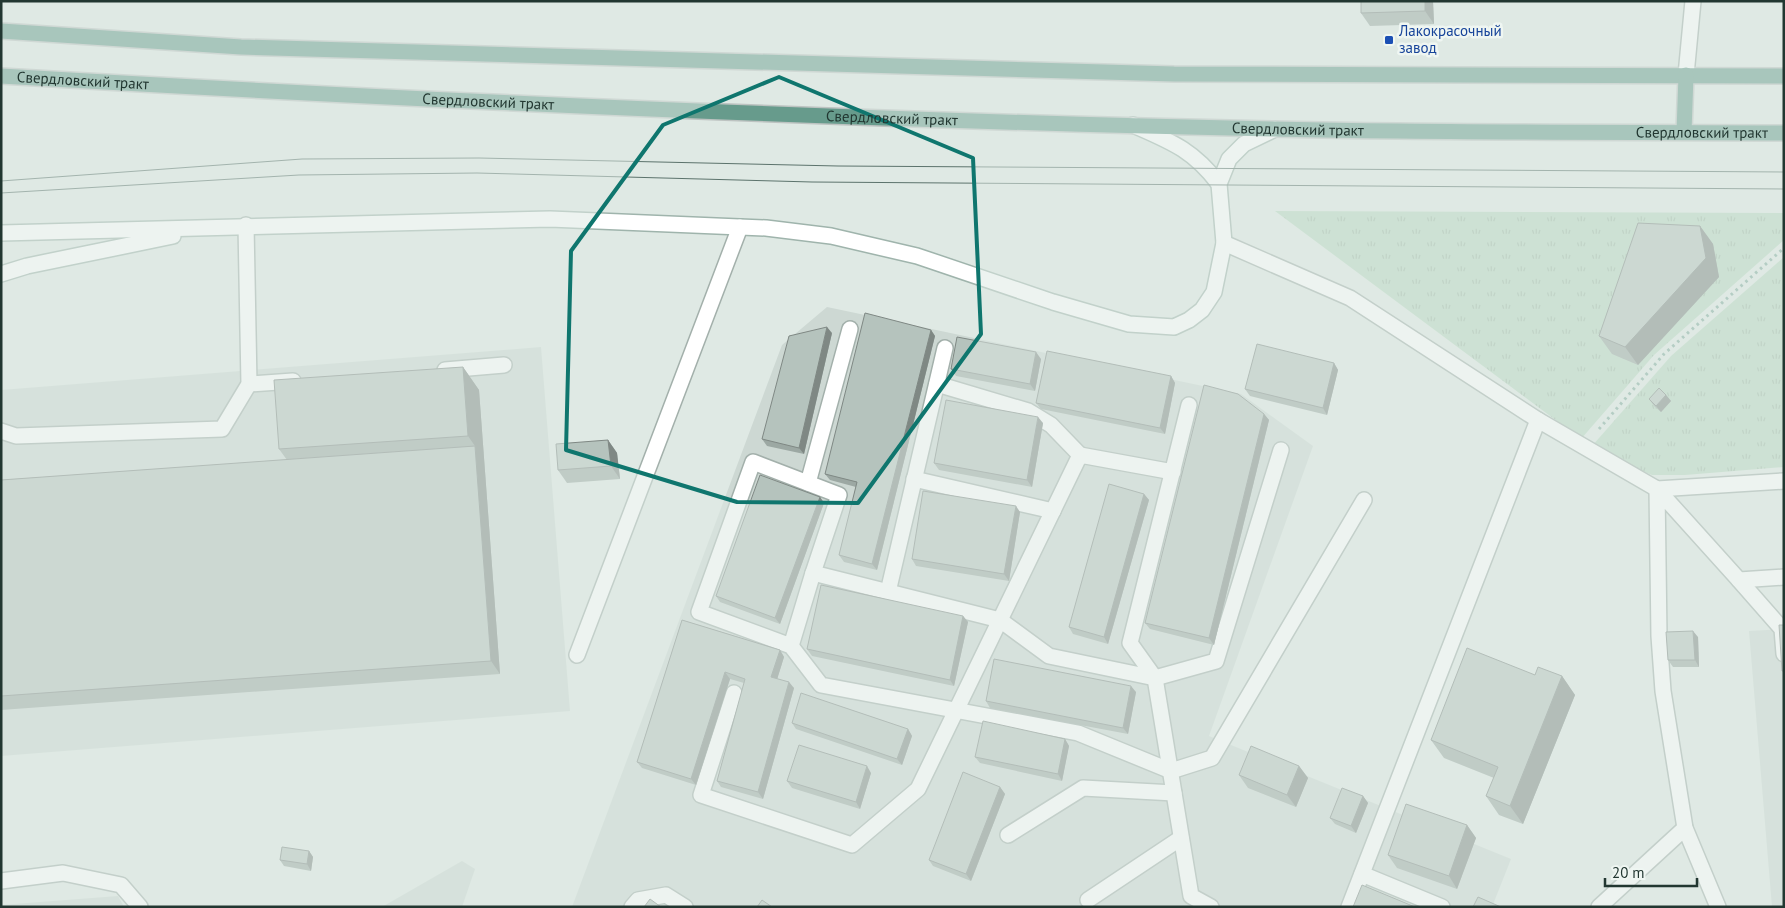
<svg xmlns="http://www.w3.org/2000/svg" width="1785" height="908" font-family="'PT Sans',sans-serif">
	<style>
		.built { fill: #cdd8d3 }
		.grass { fill: url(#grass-tufts) }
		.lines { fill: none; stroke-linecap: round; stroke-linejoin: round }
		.service-casing { stroke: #a3b0ab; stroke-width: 18 }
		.minor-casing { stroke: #a3b0ab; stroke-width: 18 }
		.secondary-casing { stroke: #9fb4ac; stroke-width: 18 }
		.primary-casing { stroke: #bdc3c1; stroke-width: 18 }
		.path { stroke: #82aa9d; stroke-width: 3; stroke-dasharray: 2.5 4; stroke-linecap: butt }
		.service { stroke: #fff; stroke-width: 15 }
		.minor { stroke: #fff; stroke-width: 15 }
		.secondary { stroke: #fff; stroke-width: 15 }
		.primary { stroke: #679b8c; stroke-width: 15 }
		.tram { stroke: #5c736c; stroke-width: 1 }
		.wall { fill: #9ca8a3 }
		.shaded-wall { fill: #7f8884 }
		.building { fill: #b5c3bd; stroke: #7f8884 }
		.marked { fill: none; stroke: #0f766e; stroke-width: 4; stroke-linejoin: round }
		.transit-dot { fill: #1a4fb4; stroke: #eff6f2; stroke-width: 2 }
		.labels { text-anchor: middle; stroke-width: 5; stroke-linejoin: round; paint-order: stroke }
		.transit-label { font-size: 15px; fill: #164399; stroke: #eff6f2; text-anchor: start }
		.street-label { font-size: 15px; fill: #223731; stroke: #eff6f2 }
	</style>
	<defs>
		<pattern id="grass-tufts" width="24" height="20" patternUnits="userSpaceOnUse" patternTransform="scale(1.25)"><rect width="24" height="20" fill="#b9d8c1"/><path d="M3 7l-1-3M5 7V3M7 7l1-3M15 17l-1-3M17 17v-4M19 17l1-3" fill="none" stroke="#9fbaa6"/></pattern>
	</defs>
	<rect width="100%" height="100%" fill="#dfe9e4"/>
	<g class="built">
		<polygon points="827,307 1241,394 1313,446 1209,736 1511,859 1492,907 572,907 782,345"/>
		<polygon points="541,347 570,711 1,756 1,390"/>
		<polygon points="1784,629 1784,907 1772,907 1749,631"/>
		<polygon points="462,861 475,869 462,907 382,907"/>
		<polygon points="118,896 124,907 1,907 1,905"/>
	</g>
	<g class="grass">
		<polygon points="1275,211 1784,213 1784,240 1654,355 1581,439"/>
		<polygon points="1784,257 1784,467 1685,475 1652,475 1614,459 1592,446 1671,356"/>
	</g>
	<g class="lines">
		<g class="service-casing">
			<g id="service">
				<polyline points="1224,243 1350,298 1538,420 1657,489 1784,481"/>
				<polyline points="445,370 504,365"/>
				<polyline points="249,384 293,381"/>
				<polyline points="937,384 1028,411 1051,425 1080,455"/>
				<polyline points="1189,405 1130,643 1155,678 1191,896 1211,907"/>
				<polyline points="1,431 16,436 222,429 249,384 246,225"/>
				<polyline points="1281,450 1216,661 1155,678 1049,656 1000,620 813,573 839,495 753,462 699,612 791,646 821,685 1078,733 1171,771 1212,758 1364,500"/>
				<polyline points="914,479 1053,511"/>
				<polyline points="808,483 850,329"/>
				<polyline points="1739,580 1782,629 1784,654"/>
				<polyline points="888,592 945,348"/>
				<polyline points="791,646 813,573"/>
				<polyline points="577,655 740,227"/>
				<polyline points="734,693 701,795 852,845 918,789 1080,455 1173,472"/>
				<polyline points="1008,835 1083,788 1174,793"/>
				<polyline points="1362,874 1442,907"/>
				<polyline points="1,881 63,873 121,885 140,907"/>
				<polyline points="1088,900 1181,838"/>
				<polyline points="632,907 638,900 666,895 685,907"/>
				<polyline points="1349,907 1538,420"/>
				<polyline points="1599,907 1685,828"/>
				<polyline points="1718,907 1685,828 1663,691 1659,636 1657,489 1739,580 1784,577"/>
			</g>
		</g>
		<g class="minor-casing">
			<polyline id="minor" points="1686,75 1693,1"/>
		</g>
		<g class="secondary-casing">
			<g id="secondary">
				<path d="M1133 125C1172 142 1193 150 1219 184"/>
				<polyline points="1,233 550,219 766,228 831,236 917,256 1053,302 1129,324 1174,327 1189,320 1202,310 1214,292 1224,243 1219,184 1229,159 1244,144 1275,129"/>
				<polyline points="1,274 27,266 173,236"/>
			</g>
		</g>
		<g class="primary-casing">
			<g id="primary">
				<polyline points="1,31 241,47 1174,74 1784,76"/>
				<path id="s1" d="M1 76C425 101 849 120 1273 129 1443 133 1614 132 1784 133"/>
				<polyline points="1684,132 1686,75"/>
			</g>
		</g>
		<polyline class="path" points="1599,429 1664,354 1784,248"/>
		<use href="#service" class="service"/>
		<use href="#minor" class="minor"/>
		<use href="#secondary" class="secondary"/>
		<use href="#primary" class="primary"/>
		<g class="tram">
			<polyline points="1,181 302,159 479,158 838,166 1784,172"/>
			<polyline points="1,193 299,175 477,173 812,182 1784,189"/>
		</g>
	</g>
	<g class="wall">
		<polygon points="1361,1 1433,1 1434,24 1370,26 1361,13"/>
		<polygon points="1700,226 1713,244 1719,277 1638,365 1612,354 1599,336"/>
		<polygon points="931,330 935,336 877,570 844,562 839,555 856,487 830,480 825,474"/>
		<polygon points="832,333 804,454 767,446 762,439"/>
		<polygon points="1041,359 1035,391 956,376 951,369"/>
		<polygon points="1334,363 1338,370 1327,415 1250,396 1245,389"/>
		<polygon points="463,367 479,390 500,674 1,710 1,480 287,460 279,449"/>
		<polygon points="1171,376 1175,383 1165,434 1041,409 1036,403"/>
		<polygon points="1666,395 1671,401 1661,412 1654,406 1649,399"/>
		<polygon points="1264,414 1269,420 1214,645 1150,629 1145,623"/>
		<polygon points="1043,423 1032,487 939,470 934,463"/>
		<polygon points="608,440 617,453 620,479 567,483 558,470"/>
		<polygon points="1144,494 1149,500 1108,644 1073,634 1069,627"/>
		<polygon points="820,497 824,503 780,624 720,602 716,596"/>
		<polygon points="1020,512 1009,581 916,566 912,559"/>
		<polygon points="963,616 968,622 954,686 812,656 807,649"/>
		<polygon points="682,620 780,650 784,657 777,679 794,688 763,799 721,787 717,781 744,683 730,679 696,785 642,768 637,762"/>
		<polygon points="1698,637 1699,667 1673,667 1668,660"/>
		<polygon points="1562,676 1575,695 1523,824 1499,815 1486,796 1494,778 1444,758 1431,740"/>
		<polygon points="1136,692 1128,734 990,708 986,701"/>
		<polygon points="792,723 908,729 912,736 902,765 796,729"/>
		<polygon points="1065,739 1069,746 1062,781 980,763 975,757"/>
		<polygon points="1299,766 1308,778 1296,807 1248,788 1239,775"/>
		<polygon points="871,773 860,809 792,788 787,781"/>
		<polygon points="1000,787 1005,794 971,881 933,866 929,860"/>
		<polygon points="1363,796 1368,803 1356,833 1335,824 1330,818"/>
		<polygon points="1467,825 1476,838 1457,889 1397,868 1388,855"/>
		<polygon points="309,851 313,857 311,871 284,866 280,860"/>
	</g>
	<g class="shaded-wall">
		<polygon points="1425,1 1433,1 1434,24 1425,11"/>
		<polygon points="1700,226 1713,244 1719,277 1638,365 1625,347"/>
		<polygon points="827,327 832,333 804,454 799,448"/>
		<polygon points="931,330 935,336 877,570 872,564"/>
		<polygon points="1036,352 1041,359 1035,391 1030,384"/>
		<polygon points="1334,363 1338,370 1327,415 1323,408"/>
		<polygon points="463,367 479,390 500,674 491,661 475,446 468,436"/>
		<polygon points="1171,376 1175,383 1165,434 1160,428"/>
		<polygon points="1666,395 1671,401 1661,412 1656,406"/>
		<polygon points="1264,414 1269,420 1214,645 1209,638"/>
		<polygon points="1038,417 1043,423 1032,487 1027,480"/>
		<polygon points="608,440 617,453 620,479 611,466"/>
		<polygon points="1144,494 1149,500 1108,644 1104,637"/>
		<polygon points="820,497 824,503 780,624 775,618"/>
		<polygon points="1016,506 1020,512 1009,581 1004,574"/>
		<polygon points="963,616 968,622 954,686 950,680"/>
		<polygon points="1693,631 1698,637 1699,667 1695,660"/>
		<polygon points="780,650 784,657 776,683 771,677"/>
		<polygon points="725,672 730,679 696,785 691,779"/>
		<polygon points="1562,676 1575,695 1523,824 1510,806"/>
		<polygon points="789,682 794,688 763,799 758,792"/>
		<polygon points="1131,686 1136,692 1128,734 1123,728"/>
		<polygon points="908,729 912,736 902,765 897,759"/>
		<polygon points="1065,739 1069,746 1062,781 1058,774"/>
		<polygon points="867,766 871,773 860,809 856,802"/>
		<polygon points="1299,766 1308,778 1296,807 1287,795"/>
		<polygon points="1000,787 1005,794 971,881 966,874"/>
		<polygon points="1363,796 1368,803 1356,833 1351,826"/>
		<polygon points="1467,825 1476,838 1457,889 1449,876"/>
		<polygon points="309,851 313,857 311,871 307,864"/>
	</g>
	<g class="building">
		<polygon points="1361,1 1425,1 1425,11 1361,13"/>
		<polygon points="1638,223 1700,226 1706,258 1625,347 1599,336"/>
		<polygon points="865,313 931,330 872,564 839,555 857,482 825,474"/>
		<polygon points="827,327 799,448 762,439 789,336"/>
		<polygon points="957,337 1036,352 1030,384 951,369"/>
		<polygon points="1257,344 1334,363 1323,408 1245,389"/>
		<polygon points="1047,351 1171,376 1160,428 1036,403"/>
		<polygon points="463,367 468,436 279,449 274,380"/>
		<polygon points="1204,385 1238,394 1264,414 1209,638 1145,623"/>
		<polygon points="1659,388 1666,395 1656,406 1649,399"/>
		<polygon points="946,400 1038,417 1027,480 934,463"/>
		<polygon points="608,440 611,466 558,470 556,444"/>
		<polygon points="475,446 491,661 1,696 1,480"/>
		<polygon points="760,475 820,497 775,618 716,596"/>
		<polygon points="1109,484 1144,494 1104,637 1069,627"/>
		<polygon points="923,491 1016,506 1004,574 912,559"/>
		<polygon points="821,585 963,616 950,680 807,649"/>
		<polygon points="682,620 780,650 771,677 789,682 758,792 717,781 745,679 725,672 691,779 637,762"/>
		<polygon points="1779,625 1784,625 1784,671 1782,671"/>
		<polygon points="1693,631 1695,660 1668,660 1666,632"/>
		<polygon points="1467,648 1535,675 1538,667 1562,676 1510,806 1486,796 1498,767 1431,740"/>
		<polygon points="994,659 1131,686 1123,728 986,701"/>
		<polygon points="801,693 908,729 897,759 792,723"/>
		<polygon points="983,721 1065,739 1058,774 975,757"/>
		<polygon points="799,745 867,766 856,802 787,781"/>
		<polygon points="1251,746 1299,766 1287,795 1239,775"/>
		<polygon points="963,772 1000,787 966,874 929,860"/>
		<polygon points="1342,788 1363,796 1351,826 1330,818"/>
		<polygon points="1406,804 1467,825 1449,876 1388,855"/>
		<polygon points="282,847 309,851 307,864 280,860"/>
		<polygon points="1362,885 1415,907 1353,907"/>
		<polygon points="1478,897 1501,907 1473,907"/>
		<polygon points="650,899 661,907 644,907"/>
		<polygon points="762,900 772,907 757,907"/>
	</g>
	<path d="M0 0H1785V908H0ZM779 77 973 158 981 334 858 503 737 502 566 450 571 251 663 125Z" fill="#dfe9e4" fill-opacity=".55" fill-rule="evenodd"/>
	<path class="marked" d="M779 77 973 158 981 334 858 503 737 502 566 450 571 251 663 125Z"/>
	<rect class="transit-dot" x="1384" y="35" width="10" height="10" rx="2.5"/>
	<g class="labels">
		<g class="transit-label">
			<text x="1399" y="36">Лакокрасочный<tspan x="1399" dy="17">завод</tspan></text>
		</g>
		<g class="street-label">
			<text dy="5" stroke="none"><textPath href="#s1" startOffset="82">Свердловский тракт</textPath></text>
			<text dy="5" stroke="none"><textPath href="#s1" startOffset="488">Свердловский тракт</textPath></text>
			<text dy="5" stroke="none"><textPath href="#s1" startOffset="892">Свердловский тракт</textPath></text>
			<text dy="5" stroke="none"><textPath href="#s1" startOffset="1298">Свердловский тракт</textPath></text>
			<text dy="5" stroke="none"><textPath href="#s1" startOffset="1702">Свердловский тракт</textPath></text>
		</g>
	</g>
	<rect width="1785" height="908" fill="none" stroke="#223731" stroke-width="5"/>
	<path d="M1605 878v8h92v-8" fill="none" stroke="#223731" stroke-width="2.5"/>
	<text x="1612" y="878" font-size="15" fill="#223731" stroke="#eff6f2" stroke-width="4" paint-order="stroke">20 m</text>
</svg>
